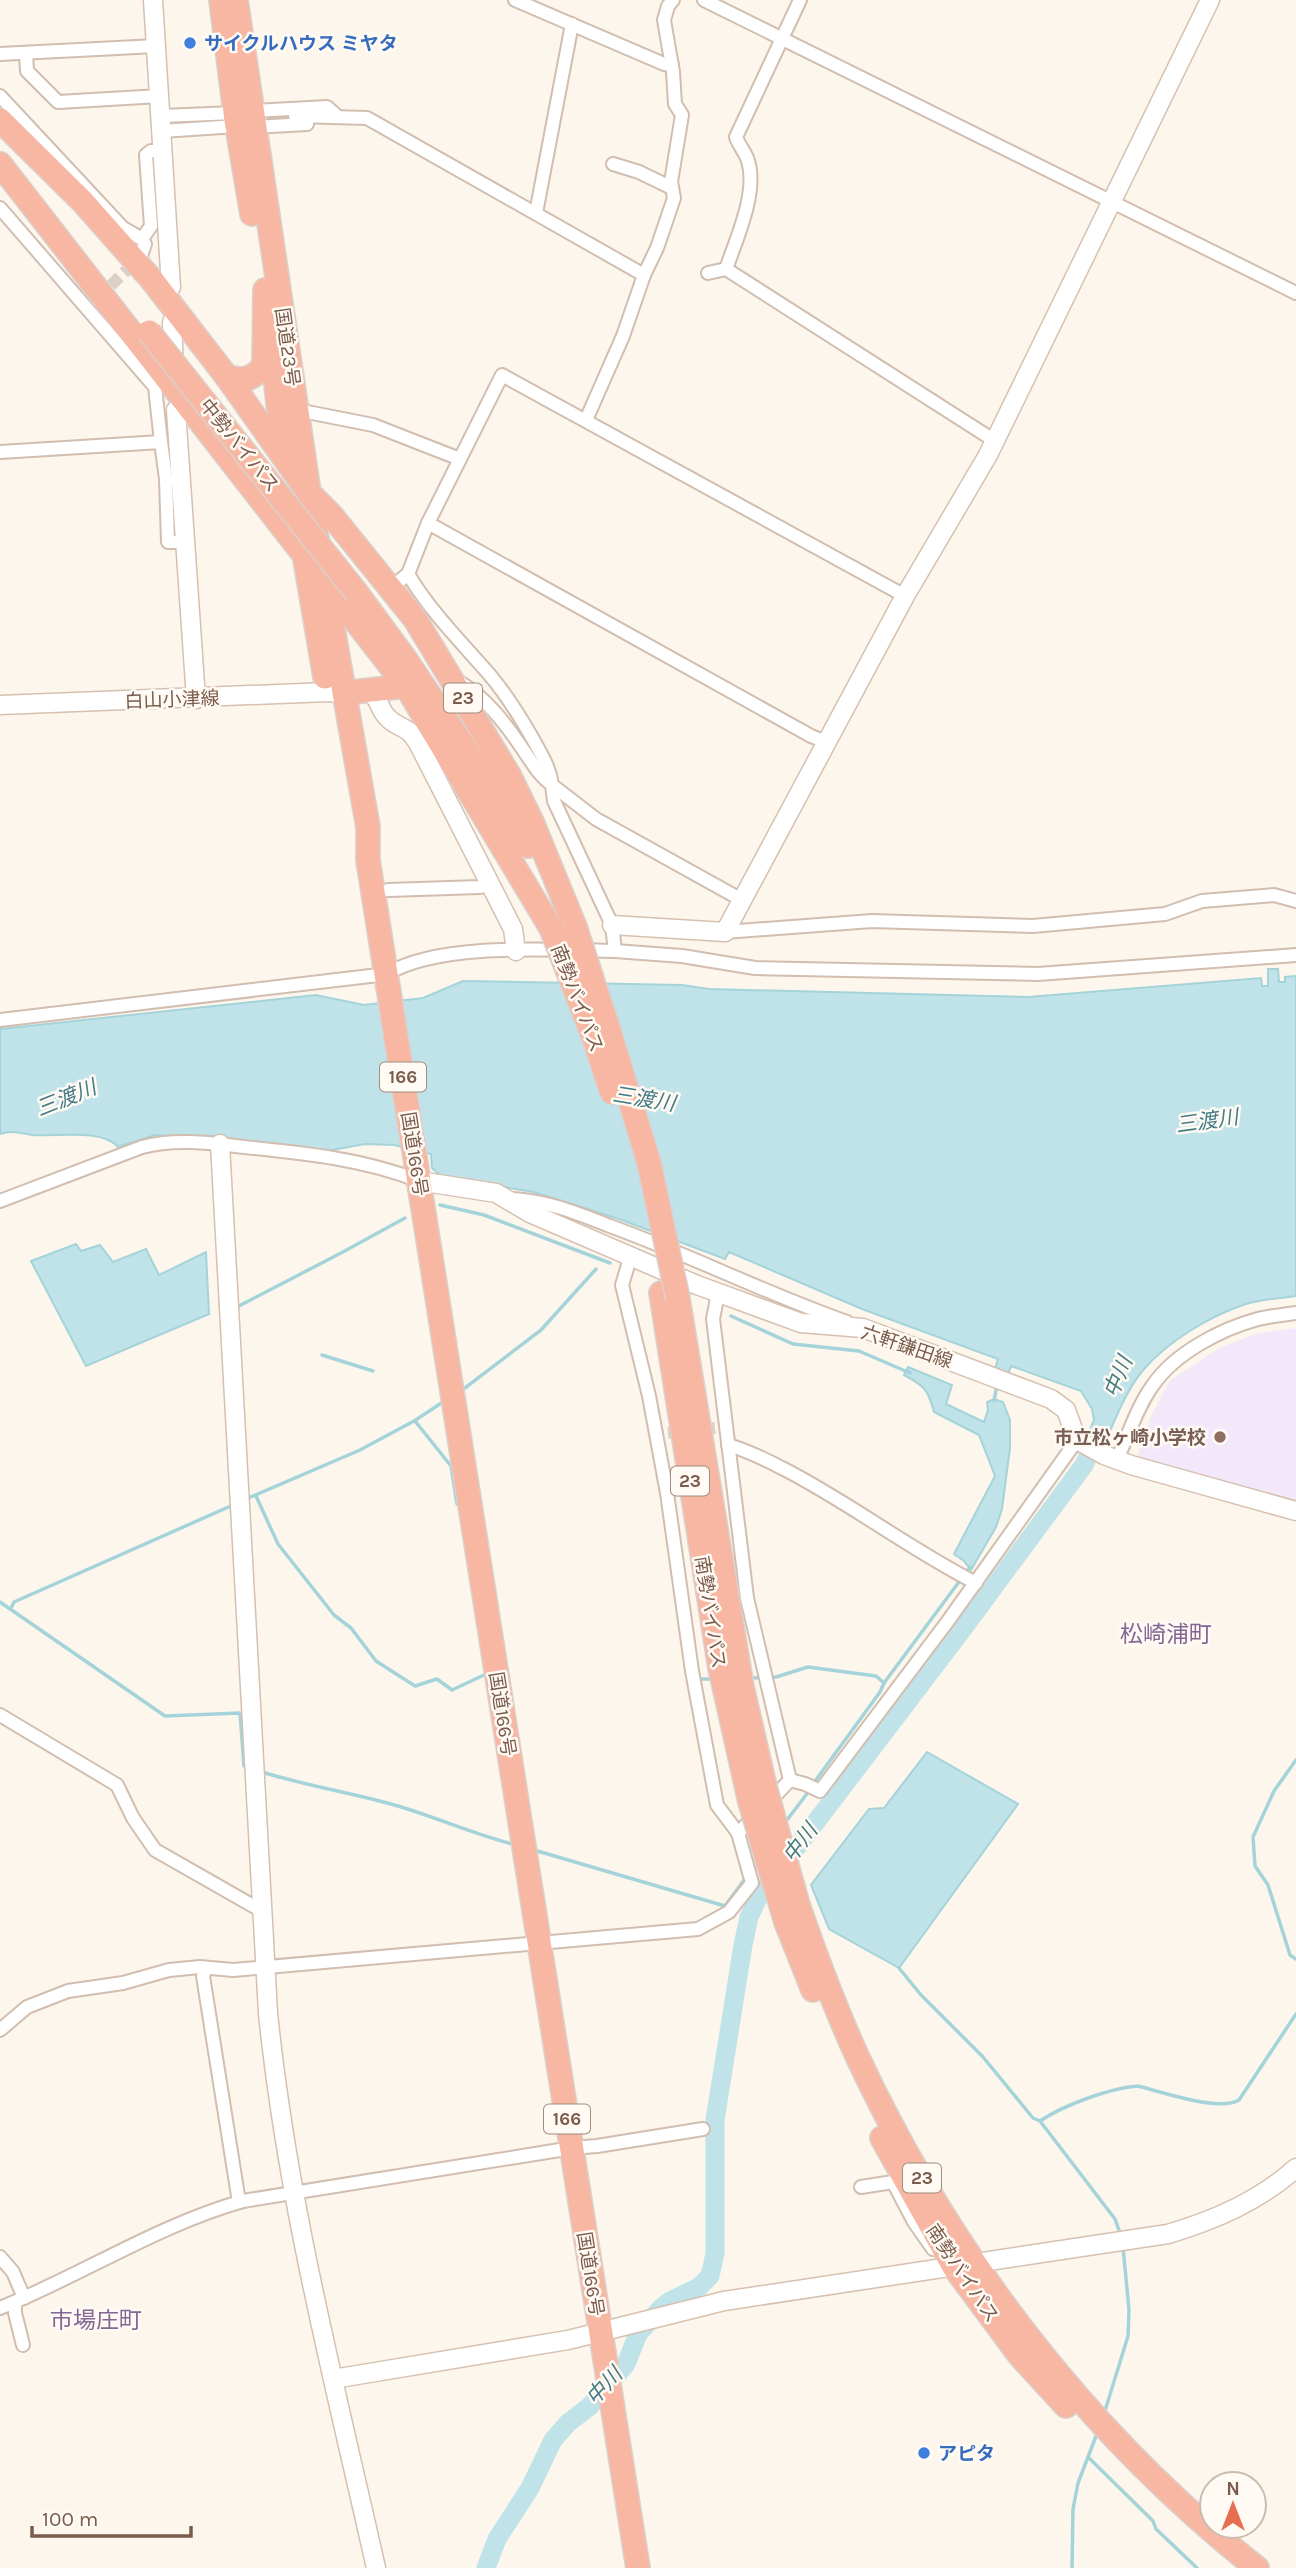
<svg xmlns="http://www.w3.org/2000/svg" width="1296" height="2568" font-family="Karla,'Noto Sans JP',sans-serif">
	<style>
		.education { fill: #f3e8fa }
		.water { fill: #bfe3e8; stroke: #a5d3da; stroke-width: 2 }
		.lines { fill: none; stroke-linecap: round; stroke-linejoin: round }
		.stream { stroke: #a5d3da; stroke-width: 3.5 }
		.river { stroke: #bfe3e8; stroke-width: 19 }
		.street-tunnel { stroke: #dcd0c4; stroke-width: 12; stroke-dasharray: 12 6; stroke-linecap: butt }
		.street-casing { stroke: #d1beb0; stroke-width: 16 }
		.secondary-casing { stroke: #d6c0b0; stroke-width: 21 }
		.highway-casing { stroke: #dad1cd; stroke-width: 26 }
		.street { stroke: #fff; stroke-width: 12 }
		.secondary { stroke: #fff; stroke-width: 18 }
		.highway { stroke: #f7b7a3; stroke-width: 23 }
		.highway-bridge-casing { stroke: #dad1cd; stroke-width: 26; stroke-linecap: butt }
		.highway-bridge { stroke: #f7b7a3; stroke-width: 23 }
		.shop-dot { fill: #3f7fe0; stroke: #fffaf3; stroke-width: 2.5 }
		.education-dot { fill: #8d6e63; stroke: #fffaf3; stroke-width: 2.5 }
		.labels { text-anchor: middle; stroke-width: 5; stroke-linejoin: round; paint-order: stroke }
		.shield { fill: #fffaf3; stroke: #a28b7f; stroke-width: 2 }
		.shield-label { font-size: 18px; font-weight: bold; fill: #7a5c4d }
		.shop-label { font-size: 19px; font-weight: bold; fill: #366cbe; stroke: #fffaf3; text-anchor: start }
		.street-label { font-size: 19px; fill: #7a5c4d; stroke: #fffaf3 }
		.education-label { font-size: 19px; font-weight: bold; fill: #785e54; stroke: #fffaf3; text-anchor: end }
		.water-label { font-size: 21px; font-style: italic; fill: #437c86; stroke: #fffaf3 }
		.quarter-label { font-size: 23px; fill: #846695; stroke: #fffaf3 }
	</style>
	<rect width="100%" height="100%" fill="#fdf6ec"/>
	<polygon class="education" points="1296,1328 1296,1504 1136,1460 1152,1414 1169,1381 1221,1347 1258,1333"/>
	<g class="water">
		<path d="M1268 969H1278L1279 982H1285V977L1296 976V1296C1279 1299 1259 1299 1243 1305 1208 1317 1169 1341 1144 1369 1126 1390 1115 1420 1104 1445L1087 1436 1094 1420 1092 1409 1081 1391 1011 1366 1008 1374 995 1369 998 1359 862 1309 729 1252 725 1259 619 1219 533 1192 441 1176 432 1168 431 1154 394 1145 365 1144 327 1151 225 1139 155 1135 118 1147C102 1128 55 1137 32 1135 19 1133 13 1130 0 1134V1029L316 995 364 1005 423 998 463 981 682 985 709 989 1028 997 1261 978 1262 986H1268Z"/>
		<polygon points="76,1244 81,1251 100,1245 113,1262 146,1249 159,1275 206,1252 209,1314 86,1366 31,1261"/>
		<path d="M908 1367 952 1385 946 1404 984 1422 988 1410 987 1402 994 1399 1003 1402 1010 1420V1448L1002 1509 996 1527 971 1570 964 1561 954 1554 995 1476 979 1435 934 1412C928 1390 925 1386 904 1375Z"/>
		<polygon points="927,1752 1018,1804 899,1968 829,1929 811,1885 869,1809 884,1808"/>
	</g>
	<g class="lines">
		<g class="stream">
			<polyline points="440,1205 484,1215 610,1263"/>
			<polyline points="235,1308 341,1253 405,1218"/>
			<polyline points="731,1316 793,1344 859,1351 910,1373"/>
			<polyline points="322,1355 373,1371"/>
			<polyline points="461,1391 541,1330 596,1269"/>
			<polyline points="994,1401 997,1385"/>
			<polyline points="415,1421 451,1466 457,1504"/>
			<polyline points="256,1496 278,1544 334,1615 351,1628 376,1661 415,1686 437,1679 452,1690 484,1675"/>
			<polyline points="246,1499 360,1450 414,1421 446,1400"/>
			<polyline points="0,1602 165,1716 240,1713 244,1766 248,1768"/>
			<polyline points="11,1608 14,1602 233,1505"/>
			<polyline points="750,1678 776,1677 808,1667 876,1676 884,1683 970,1567"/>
			<polyline points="702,1679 714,1679"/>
			<polyline points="1296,1760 1274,1791 1253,1837 1255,1866 1268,1885 1290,1955 1296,1959"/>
			<path d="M262 1772C307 1786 353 1793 398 1806 438 1818 476 1835 516 1845"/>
			<polyline points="813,1784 880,1692 884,1683"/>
			<polyline points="784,1824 809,1791"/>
			<polyline points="534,1850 725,1906 747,1876"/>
			<polyline points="899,1968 921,1995 983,2057 1033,2118 1040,2121 1115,2219 1121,2236"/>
			<path d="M1040 2121C1064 2105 1110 2088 1138 2086 1162 2092 1219 2112 1239 2100L1296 2014"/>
			<polyline points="1104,2414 1128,2336 1129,2310 1123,2247"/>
			<polyline points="1088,2457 1153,2521 1156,2529 1197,2568"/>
			<polyline points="1072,2568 1073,2509 1078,2483 1098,2431"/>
		</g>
		<polyline class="river" points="486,2568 497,2539 530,2488 553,2440 568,2423 590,2406 626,2364 638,2334 660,2309 670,2301 699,2287 710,2276 715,2254 715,2120 743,1945 749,1917 758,1898 959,1634 1084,1465 1098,1433"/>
		<g class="street-tunnel">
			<polyline points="201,122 295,116"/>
			<polyline points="98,298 138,259"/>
			<polyline points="668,1433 715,1428"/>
		</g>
		<g class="street-casing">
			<g id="street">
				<polyline points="515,0 664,64 672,65"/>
				<polyline points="704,0 1296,293"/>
				<polyline points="26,53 27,71 58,102 160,96"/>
				<polyline points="0,54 156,46"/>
				<polyline points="0,96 123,228 142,239 145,244 141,256"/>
				<polyline points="252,111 327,107 337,116 334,117"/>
				<polyline points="161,116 235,113"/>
				<polyline points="295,116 367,118 644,275"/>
				<polyline points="254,127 307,124"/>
				<polyline points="162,131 237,126"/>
				<polyline points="613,164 639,172 672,188"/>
				<polyline points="0,208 155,387 161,442"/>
				<polyline points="536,213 572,24"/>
				<polyline points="142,239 151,226 146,155 151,151 163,151"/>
				<path d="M726 269C736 240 758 192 748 161 746 153 739 146 736 137L800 0"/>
				<polyline points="708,273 726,269 995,441"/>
				<polyline points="297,410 373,425 460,459"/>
				<polyline points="586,420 623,336 644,275 657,248 674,198 671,182 682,115 675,104 673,72 664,20 668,6 673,0"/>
				<polyline points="0,452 161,442 166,479 168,542 186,542"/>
				<polyline points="428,523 811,736 826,742"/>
				<path d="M408 574C430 611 461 642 489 674 506 694 521 718 534 741 542 756 550 768 552 785L596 819 742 900"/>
				<polyline points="391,588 408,574 428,523 502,375 905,596"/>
				<polyline points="388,890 480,887 491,883"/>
				<polyline points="725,932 872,921 1033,926 1165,914 1202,901 1274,895 1296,901"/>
				<polyline points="615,951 682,956 755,968 1038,974 1296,955"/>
				<path d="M0 1020 387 974C440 942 552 950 615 951L612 925 554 801 552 785C539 775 533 764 524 751 506 724 485 696 456 680"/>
				<path d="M507 1199C543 1199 577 1213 610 1226 690 1255 767 1294 847 1322"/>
				<path d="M0 1201 142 1147C175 1138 211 1143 244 1147 303 1153 364 1159 419 1181"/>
				<polyline points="631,1255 622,1285 649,1396 667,1493 692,1671 717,1805 738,1833"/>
				<polyline points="718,1293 713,1319 747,1598 790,1780"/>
				<path d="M728 1445C747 1450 764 1459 782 1468 849 1502 909 1549 976 1583"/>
				<path d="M1117 1459C1129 1434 1137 1407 1153 1385 1175 1353 1221 1329 1258 1319 1270 1316 1284 1315 1296 1313"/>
				<polyline points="0,1715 117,1785 133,1818 155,1850 262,1911"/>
				<polyline points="769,1802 790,1780 805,1784 820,1791 948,1621 1077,1440"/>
				<polyline points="206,1968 203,1976 239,2202"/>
				<polyline points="0,2030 27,2007 68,1991 123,1983 169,1970 200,1967 233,1970 698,1929 729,1912 752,1883 738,1833 756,1815"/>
				<polyline points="861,2187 893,2182 914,2222 933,2249"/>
				<polyline points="0,2257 13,2272 24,2298"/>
				<polyline points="15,2302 15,2313 23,2345"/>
				<path d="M0 2308C82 2275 158 2225 243 2201L572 2148 597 2146 703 2129"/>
			</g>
		</g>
		<g class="secondary-casing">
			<g id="secondary">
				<polyline points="153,0 171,287"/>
				<polyline points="172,322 174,368"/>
				<polyline points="176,410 196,699"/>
				<path d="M367 691C381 698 378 709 388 718 398 729 407 724 418 743L513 929 516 951"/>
				<polyline points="0,705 328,692 344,693"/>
				<polyline points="612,925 725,932 905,596 988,455 1210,0"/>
				<path d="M220 1144 268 2013C287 2201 335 2385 376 2568"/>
				<polyline points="419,1181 496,1193 530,1213 697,1285 801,1323 863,1328 1051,1399 1066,1410 1077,1440 1104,1455 1131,1465 1296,1511"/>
				<path d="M333 2379 568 2340 724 2301 1168 2234C1215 2220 1259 2201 1296 2168"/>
			</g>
		</g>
		<g class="highway-casing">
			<g id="highway">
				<polyline points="221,0 236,120 252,214"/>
				<polyline points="236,0 309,493 368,827 368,860 638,2568"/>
				<polyline points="0,120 82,201 152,280 227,377 309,493 332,516 415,619 509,775 532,822 575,927"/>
				<polyline points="0,164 406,686 551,928"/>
				<polyline points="271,338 284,457"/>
				<path d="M227 377C244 381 253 380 264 365L265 290"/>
				<polyline points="305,559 325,677"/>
				<polyline points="356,592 406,660 519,829 528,846"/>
				<polyline points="344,693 406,686"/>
				<polyline points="661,1293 720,1668 750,1802"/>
				<polyline points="678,1299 742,1687 765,1787"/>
				<path d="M798 1905C816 1957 835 2008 858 2058 950 2255 1086 2433 1257 2568"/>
				<polyline points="786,1922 813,1990"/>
				<polyline points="882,2138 954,2267 1020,2356 1066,2406"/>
			</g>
		</g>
		<use href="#street" class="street"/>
		<use href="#secondary" class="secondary"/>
		<use href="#highway" class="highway"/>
		<g class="highway-bridge-casing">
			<g id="highway-bridge">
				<polyline points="149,332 356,592"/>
				<polyline points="575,927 609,1031 649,1163 678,1299"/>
				<polyline points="551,928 594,1038 612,1093"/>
				<polyline points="765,1787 798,1905"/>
				<polyline points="750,1802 786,1922"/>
			</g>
		</g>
		<use href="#highway-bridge" class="highway-bridge"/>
	</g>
	<g class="shop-dot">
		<circle cx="190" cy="43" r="7"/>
		<circle cx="924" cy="2453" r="7"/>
	</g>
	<circle class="education-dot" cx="1220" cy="1437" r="7"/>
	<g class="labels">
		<g class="shield">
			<rect x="444" y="683.5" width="38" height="29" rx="5"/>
			<rect x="380" y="1062.5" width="46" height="29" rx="5"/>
			<rect x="671" y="1466.5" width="38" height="29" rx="5"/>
			<rect x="544" y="2104.5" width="46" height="29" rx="5"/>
			<rect x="903" y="2163.5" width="38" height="29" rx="5"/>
		</g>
		<g class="shield-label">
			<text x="463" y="704">23</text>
			<text x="403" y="1083">166</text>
			<text x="690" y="1487">23</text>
			<text x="567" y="2125">166</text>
			<text x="922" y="2184">23</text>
		</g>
		<g class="shop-label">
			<text x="204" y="50">サイクルハウス ミヤタ</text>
			<text x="938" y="2460">アピタ</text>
		</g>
		<g class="street-label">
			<text transform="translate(288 347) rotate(82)" y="7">国道23号</text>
			<text transform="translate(240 445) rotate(51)" y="7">中勢バイパス</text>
			<text transform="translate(172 699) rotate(-2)" y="7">白山小津線</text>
			<text transform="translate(578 998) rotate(69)" y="7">南勢バイパス</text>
			<text transform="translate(415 1154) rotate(81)" y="7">国道166号</text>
			<text transform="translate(907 1346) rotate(19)" y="7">六軒鎌田線</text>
			<text transform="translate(711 1612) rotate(81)" y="7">南勢バイパス</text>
			<text transform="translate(503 1714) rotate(81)" y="7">国道166号</text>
			<text transform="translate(963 2273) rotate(56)" y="7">南勢バイパス</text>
			<text transform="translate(591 2274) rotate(81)" y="7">国道166号</text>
		</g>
		<g class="education-label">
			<text x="1206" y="1444">市立松ヶ崎小学校</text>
		</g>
		<g class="water-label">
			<text transform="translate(66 1098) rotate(-22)" y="7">三渡川</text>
			<text transform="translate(644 1099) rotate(9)" y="7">三渡川</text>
			<text transform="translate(1207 1121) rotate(-8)" y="7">三渡川</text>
			<text transform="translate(1118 1377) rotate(-68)" y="7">中川</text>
			<text transform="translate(800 1843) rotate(-53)" y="7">中川</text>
			<text transform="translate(604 2386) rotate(-47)" y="7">中川</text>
		</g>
		<g class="quarter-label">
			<text x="1166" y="1642">松崎浦町</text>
			<text x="96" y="2328">市場庄町</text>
		</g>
	</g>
	<g transform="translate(1233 2505)"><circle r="33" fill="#fffaf3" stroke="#cabbb1" stroke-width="2"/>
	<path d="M0-5L12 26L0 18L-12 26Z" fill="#e76f51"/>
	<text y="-10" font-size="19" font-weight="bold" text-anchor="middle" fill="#7a5c4d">N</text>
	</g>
	<path d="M32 2526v10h159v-10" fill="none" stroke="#7a5c4d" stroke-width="3.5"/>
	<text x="42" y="2526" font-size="21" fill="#7a5c4d" stroke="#fffaf3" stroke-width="5" paint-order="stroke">100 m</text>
</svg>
